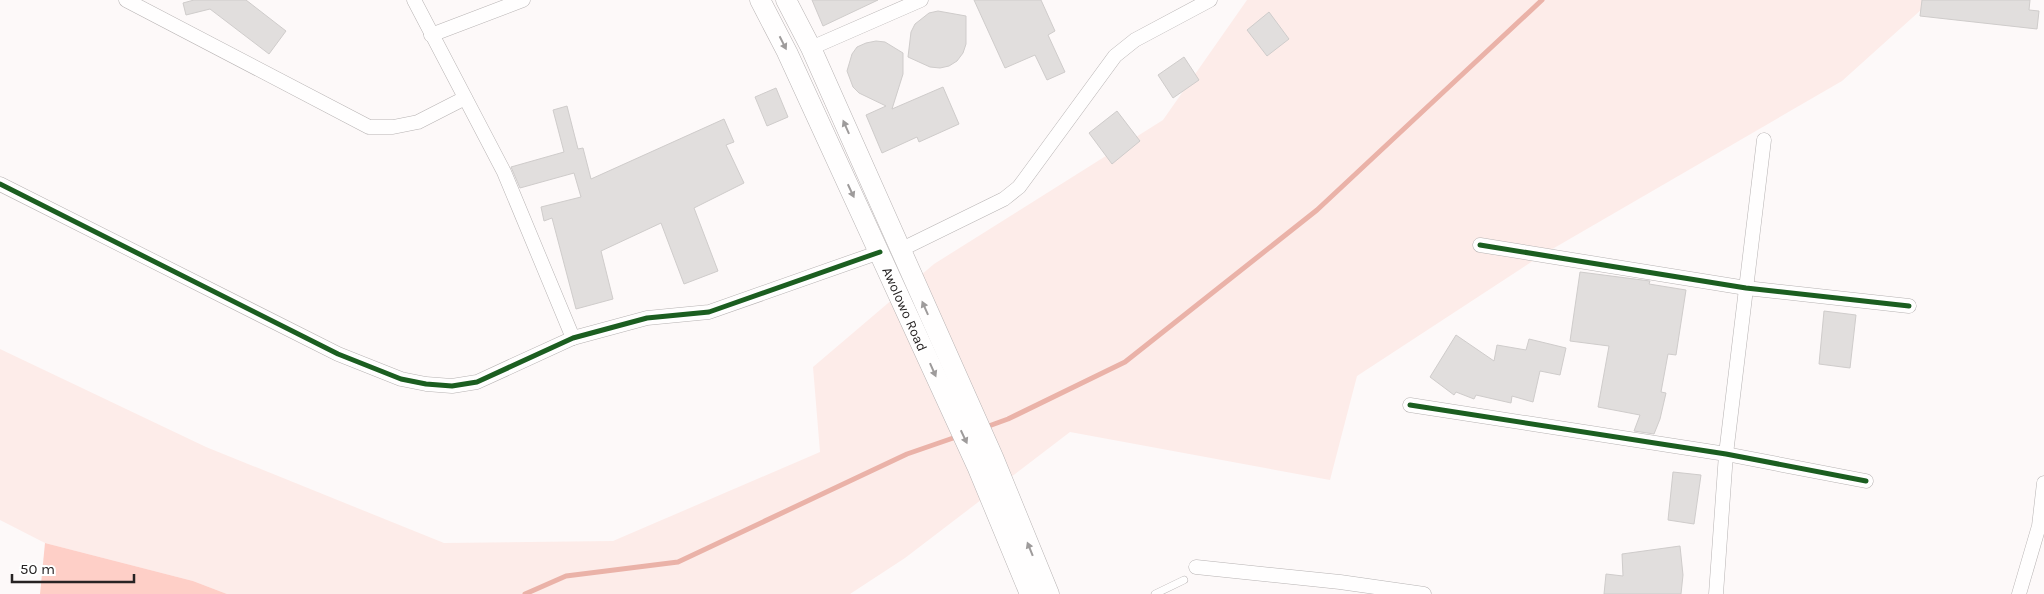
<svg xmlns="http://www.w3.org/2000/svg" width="2044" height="594" font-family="Karla,sans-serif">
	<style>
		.green { fill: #fdece9 }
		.forest { fill: #fecfc7 }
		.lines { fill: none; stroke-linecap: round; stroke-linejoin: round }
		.stream { stroke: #eab2a8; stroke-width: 5 }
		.building { fill: #e1dedd; stroke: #cfcccb }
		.service-casing { stroke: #b7b3b3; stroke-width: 8 }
		.minor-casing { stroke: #b7b3b3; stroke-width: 15 }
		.secondary-casing { stroke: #b7b3b3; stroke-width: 21 }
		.service { stroke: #fffefe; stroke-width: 7 }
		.minor { stroke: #fffefe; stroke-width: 14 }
		.secondary { stroke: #fffefe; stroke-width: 20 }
		.cycleway-casing { stroke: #fff; stroke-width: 8 }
		.cycleway { stroke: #1b5e20; stroke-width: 5 }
		.oneway { fill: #9e9b9b }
		.labels { text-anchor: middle; stroke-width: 4; stroke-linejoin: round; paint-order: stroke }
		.street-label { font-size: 14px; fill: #272323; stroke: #fff }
	</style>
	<rect width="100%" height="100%" fill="#fdf9f9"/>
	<polygon class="green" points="1247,0 1932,0 1842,81 1542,255 1357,376 1330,480 1070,432 905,558 850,594 227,594 193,581 45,543 0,520 0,349 206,447 444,543 613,541 820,452 813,367 934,264 1163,120"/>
	<polygon class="forest" points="45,543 193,581 227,594 40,594"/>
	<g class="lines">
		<g class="stream">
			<polyline points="986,427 1008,419 1125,362 1317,210 1542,0"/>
			<polyline points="525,594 566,576 678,562 907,454 959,436"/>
		</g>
	</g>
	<g class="building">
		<polygon points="194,0 246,0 286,31 269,54 210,9 186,15 183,3"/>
		<polygon points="812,0 878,0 823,26"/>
		<polygon points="974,0 1041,0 1055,31 1048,35 1065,72 1047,80 1035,55 1005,68"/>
		<polygon points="1922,0 2030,0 2029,10 2039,11 2037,29 1920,16"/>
		<polygon points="938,11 966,16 966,44 963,53 957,61 949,66 940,68 930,67 908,57 911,32 915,24 929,13"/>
		<polygon points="1269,12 1289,39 1267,56 1247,30"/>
		<polygon points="876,41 885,42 903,53 903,74 892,109 943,87 959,124 919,142 917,137 882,153 866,115 886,106 859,93 853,87 847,71 852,54 857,47 866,43"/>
		<polygon points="1184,57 1199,80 1173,98 1158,75"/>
		<polygon points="776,88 788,117 767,126 755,97"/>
		<polygon points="567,106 578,149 583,148 591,179 724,119 734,142 726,145 744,183 694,208 718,271 684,284 661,223 601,251 613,299 576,309 552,218 544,221 541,207 581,197 574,173 520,188 511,167 564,152 553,110"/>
		<polygon points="1117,111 1140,141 1112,164 1089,133"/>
		<polygon points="1580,272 1650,281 1649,284 1686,290 1676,355 1668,354 1661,392 1666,393 1660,419 1654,434 1634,431 1640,415 1598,407 1609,346 1570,341"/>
		<polygon points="1824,311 1856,315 1850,368 1819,364"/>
		<polygon points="1456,335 1494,361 1497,345 1526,350 1529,339 1566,348 1560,375 1540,371 1533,402 1512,396 1511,403 1476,395 1474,399 1456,392 1454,395 1430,377"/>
		<polygon points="1673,472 1701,475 1694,524 1668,520"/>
		<polygon points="1680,546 1683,575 1681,594 1604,594 1606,574 1623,576 1622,554"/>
	</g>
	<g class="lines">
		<g class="service-casing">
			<polyline id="service" points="1155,594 1184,580"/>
		</g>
		<g class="minor-casing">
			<g id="minor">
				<polyline points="126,0 369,127 393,127 418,122 465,98"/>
				<polyline points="414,0 504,172 573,338"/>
				<polyline points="431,35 523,0"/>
				<polyline points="811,48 921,0"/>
				<polyline points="0,184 338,354 401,379 426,384 452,386 477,382 573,338 647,318 709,312 880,252"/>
				<polyline points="1480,245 1746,288 1909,306"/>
				<polyline points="900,250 1004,199 1019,187 1115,56 1135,40 1210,0"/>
				<polyline points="1410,405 1726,454 1866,481"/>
				<polyline points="1196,567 1340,582 1424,594"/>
				<polyline points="1716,594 1726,454 1764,140"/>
				<polyline points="2019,594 2039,526 2044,483"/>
			</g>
		</g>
		<g class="secondary-casing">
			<g id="secondary">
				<polyline points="760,0 787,52 977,466 1030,594"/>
				<polyline points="786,0 811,48 993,457 1049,594"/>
			</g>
		</g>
		<use href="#service" class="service"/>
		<use href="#minor" class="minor"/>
		<use href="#secondary" class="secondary"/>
		<g class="cycleway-casing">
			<g id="cycleway">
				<polyline points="0,184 338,354 401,379 426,384 452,386 477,382 573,338 647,318 709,312 880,252"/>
				<polyline points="1480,245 1746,288 1909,306"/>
				<polyline points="1410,405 1726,454 1866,481"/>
			</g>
		</g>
		<use href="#cycleway" class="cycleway"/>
	</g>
	<defs><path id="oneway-solid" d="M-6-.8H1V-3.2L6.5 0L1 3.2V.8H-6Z" transform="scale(1.25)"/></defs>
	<g class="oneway">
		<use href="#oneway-solid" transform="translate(783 43) rotate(63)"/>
		<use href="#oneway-solid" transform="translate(846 127) rotate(-114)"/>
		<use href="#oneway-solid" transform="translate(851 191) rotate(65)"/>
		<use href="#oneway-solid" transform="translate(925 308) rotate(-114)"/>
		<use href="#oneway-solid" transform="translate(933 370) rotate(66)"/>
		<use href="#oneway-solid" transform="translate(964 437) rotate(65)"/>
		<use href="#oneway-solid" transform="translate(1030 549) rotate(-112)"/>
	</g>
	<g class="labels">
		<g class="street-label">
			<text transform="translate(905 309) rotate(66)" y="5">Awolowo Road</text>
		</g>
	</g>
	<path d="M12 574v8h122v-8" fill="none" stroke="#272323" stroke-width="2.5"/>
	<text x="20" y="574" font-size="15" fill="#272323" stroke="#ffffff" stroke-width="4" paint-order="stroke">50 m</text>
</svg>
